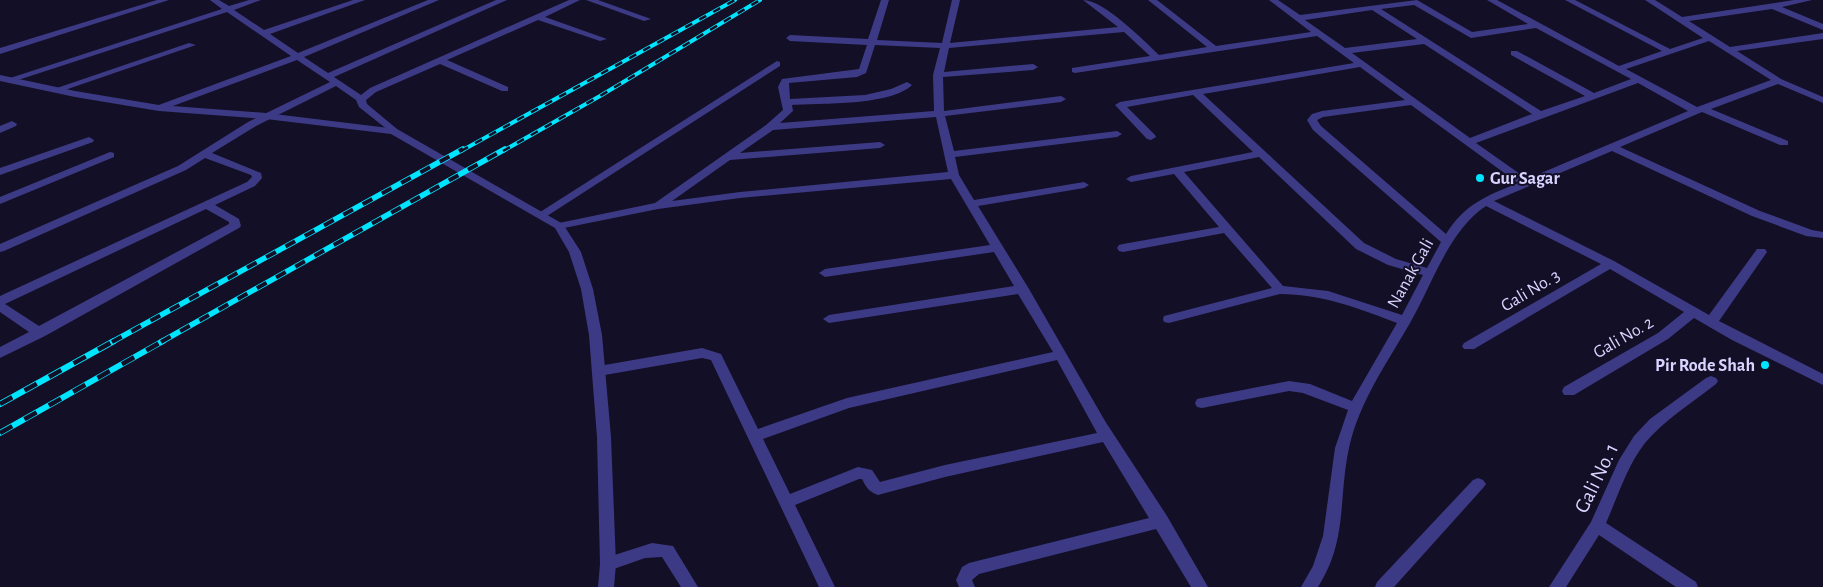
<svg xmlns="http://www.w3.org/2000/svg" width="1823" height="587" font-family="'Alegreya Sans',sans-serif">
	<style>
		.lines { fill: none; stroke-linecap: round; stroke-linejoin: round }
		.minor { fill: #3d3a85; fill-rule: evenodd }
		.tertiary { fill: #3d3a85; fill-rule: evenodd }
		.rail-far2-casing { stroke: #00e5ff; stroke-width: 4 }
		.rail-far1-casing { stroke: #00e5ff; stroke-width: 5.5 }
		.rail-casing { stroke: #00e5ff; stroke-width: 6 }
		.rail-far2 { stroke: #130f26; stroke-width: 2.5; stroke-dasharray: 8; stroke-linecap: butt }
		.rail-far1 { stroke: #130f26; stroke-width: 4; stroke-dasharray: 11; stroke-linecap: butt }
		.rail { stroke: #130f26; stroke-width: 4.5; stroke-dasharray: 14; stroke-linecap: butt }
		.poi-dot { fill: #00e5ff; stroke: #130f26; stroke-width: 2 }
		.labels { text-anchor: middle; stroke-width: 4; stroke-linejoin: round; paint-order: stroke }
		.poi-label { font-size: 18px; font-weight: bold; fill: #d9d4ff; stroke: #130f26; text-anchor: start }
		.street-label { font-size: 18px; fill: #d9d4ff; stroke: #130f26 }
		.near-street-label { font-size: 21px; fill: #d9d4ff; stroke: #130f26 }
	</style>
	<rect width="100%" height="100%" fill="#130f26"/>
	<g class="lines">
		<g class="minor">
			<polygon points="157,0 169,0 0,54 0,48"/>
			<path d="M210 0H219L229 6 249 0H261L234 10 264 30 353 0H365L270 34 298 53 428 0H439L304 57 328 73 496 0H507L334 77 361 95 370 88 569 0H580L545 17 607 39 600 41 538 20 447 60 508 87V91H502L440 64 376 92 366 100 367 104 397 129 398 131 393 134 359 107 356 100 336 86 256 126 212 153 261 173 262 178 255 186 215 205 239 219 241 226 239 228 45 336 0 358V347L29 332 0 312V296L247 182 252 177 251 175 205 158 186 170 4 251 0 252V244L178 166 248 122 330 82 297 60 162 110H156V106L291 56 227 12 12 82 9 83 4 80 222 9ZM206 209 229 222V224L39 326 5 304Z"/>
			<polygon points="586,0 598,0 651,19 644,21"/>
			<path d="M881 0H889L877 40 942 43 952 0H960L950 43 1118 27 1083 0C1104 0 1143 40 1159 55L1207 47 1148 0H1157L1216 46 1311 32 1269 0H1278L1300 15 1417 0 1472 32 1528 24 1487 0H1497L1619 66 1662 51 1565 0H1575L1670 49 1703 38 1645 0H1655L1682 17 1794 0H1812L1782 7 1823 24V30L1772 9 1689 21 1730 47 1823 33V39L1737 51 1781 79 1823 97V103L1778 84 1711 109 1788 141V145H1780L1702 112 1620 147 1760 211 1812 230 1823 232V238L1806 236 1752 216 1612 151 1494 201 1614 261 1709 315 1757 249H1765L1767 252 1719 321 1823 374V385L1732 340 1694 318 1668 339 1574 395H1564L1562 391 1564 387 1658 333 1684 312 1610 269 1474 349H1464L1462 346 1464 343 1601 264 1486 206C1449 230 1432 285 1410 323 1387 363 1359 402 1349 448 1338 499 1348 540 1318 587H1301L1313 566 1323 536 1335 448 1348 410 1303 393 1289 391 1202 408 1197 407 1195 403 1197 399 1202 398 1289 381 1310 384 1352 401 1397 323C1358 308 1322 294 1280 294L1169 323 1164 322 1163 319 1164 316 1272 288 1224 233 1123 252 1119 251 1117 248 1119 245 1123 244 1219 227 1174 174 1131 182 1126 179 1131 176 1253 152 1193 95 1127 107 1155 135 1156 137 1151 140 1147 139 1115 105 1120 102 1354 63 1317 36 1075 73 1072 72V68L1150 56 1124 32 949 48 944 72 1033 64 1038 67 1033 70 943 77 944 111 1061 96 1066 99 1061 102 945 116 954 151 1117 131 1122 134 1117 137 955 157 959 175 974 200 1084 182 1089 185 1084 188 978 206 1029 289 1105 421 1167 516 1208 587H1191L1156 529 979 574 972 580 975 587H959L956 580 962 567 969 563 1149 518 1103 442 945 477 878 495C869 492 866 487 862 479H859L795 505 835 587H819L711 360 702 358 599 376 594 374 592 371 594 368 599 366 702 348 721 354 758 429 847 398 1053 352 1018 294 829 323 823 319 829 315 1014 286 994 252 825 277 819 273 825 269 990 245 951 179 740 198 658 209 559 229 553 226 559 223 655 203 766 125 783 110 778 87 782 79 859 69 867 45 790 41 786 38 790 35 868 39ZM1414 5 1471 38 1536 28 1631 79 1594 93 1517 51H1511V55L1585 96 1541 111 1381 9ZM1372 10 1417 39 1345 48 1305 20ZM1709 41 1771 80 1697 107 1626 69ZM1424 44 1532 114 1470 138 1352 53ZM875 45 940 48 933 75 934 111 780 123 793 111 792 105C821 103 890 106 912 85L907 82 891 89 865 95 790 99 789 83 857 77 866 73ZM1360 67 1405 100 1322 111 1312 114 1307 120 1313 130 1441 242 1427 268 1396 259 1364 243 1203 94ZM1638 83 1688 111 1527 179 1476 143ZM1411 105 1518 183C1486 196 1465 204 1446 234L1321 126 1317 120 1323 117ZM936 117 948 172 740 192 672 201 730 160 880 148 885 145 880 142 740 153 773 130ZM1259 157 1356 249 1388 265 1423 275 1402 315 1328 291 1283 286 1184 172ZM1057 360 1097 433 945 465 880 482 872 470 858 467 790 494 763 439 849 408Z"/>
			<polygon points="189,43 196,45 59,92 53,92 51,90"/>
			<polygon points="777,61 780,62 780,66 547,216 543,217 537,214"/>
			<polygon points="12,121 17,124 16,126 0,133 0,126"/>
			<polygon points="89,137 94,140 93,142 0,175 0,168"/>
			<polygon points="110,152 114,153 114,157 0,204 0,197"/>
			<path d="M1711 376 1716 378 1718 381 1716 384C1692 403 1664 420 1645 443 1627 466 1618 496 1606 523L1696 582 1698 587H1676L1599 535 1566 587H1549L1591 522 1619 460 1634 436 1650 419 1706 378Z"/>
			<polygon points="1478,478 1483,480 1486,484 1483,488 1394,587 1375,587 1377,582 1473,480"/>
			<polygon points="652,543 673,546 698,587 681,587 662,557 645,558 608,571 602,569 600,564 602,559"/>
		</g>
		<polygon class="tertiary" points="0,75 75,91 159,105 266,113 397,129 563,224 581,252 593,289 602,335 611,437 616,564 614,587 598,587 600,564 597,437 589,335 581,289 569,252 555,228 391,134 266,119 159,111 75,97 0,81"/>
		<g class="rail-far2-casing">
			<g id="rail-far2">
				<polyline points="461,151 735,0"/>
				<polyline points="503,151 600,96 760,0"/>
			</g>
		</g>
		<g class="rail-far1-casing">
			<g id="rail-far1">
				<polyline points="112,342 463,149"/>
				<polyline points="161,342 505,149"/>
			</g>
		</g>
		<g class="rail-casing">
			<g id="rail">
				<polyline points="0,404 114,341"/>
				<polyline points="0,433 163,341"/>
			</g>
		</g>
		<use href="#rail-far2" class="rail-far2"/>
		<use href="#rail-far1" class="rail-far1"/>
		<use href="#rail" class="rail"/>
	</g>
	<g class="poi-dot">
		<circle cx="1480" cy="178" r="5"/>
		<circle cx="1765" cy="365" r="5"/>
	</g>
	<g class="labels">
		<g class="poi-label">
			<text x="1490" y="184">Gur Sagar</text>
			<text x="1755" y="371" text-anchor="end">Pir Rode Shah</text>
		</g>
		<g class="street-label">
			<text transform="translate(1410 273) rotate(-61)" y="6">Nanak Gali</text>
			<text transform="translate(1530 290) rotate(-31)" y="6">Gali No. 3</text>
			<text transform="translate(1623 337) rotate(-30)" y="6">Gali No. 2</text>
		</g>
		<g class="near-street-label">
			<text transform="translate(1596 478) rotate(-64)" y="7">Gali No. 1</text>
		</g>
	</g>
</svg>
